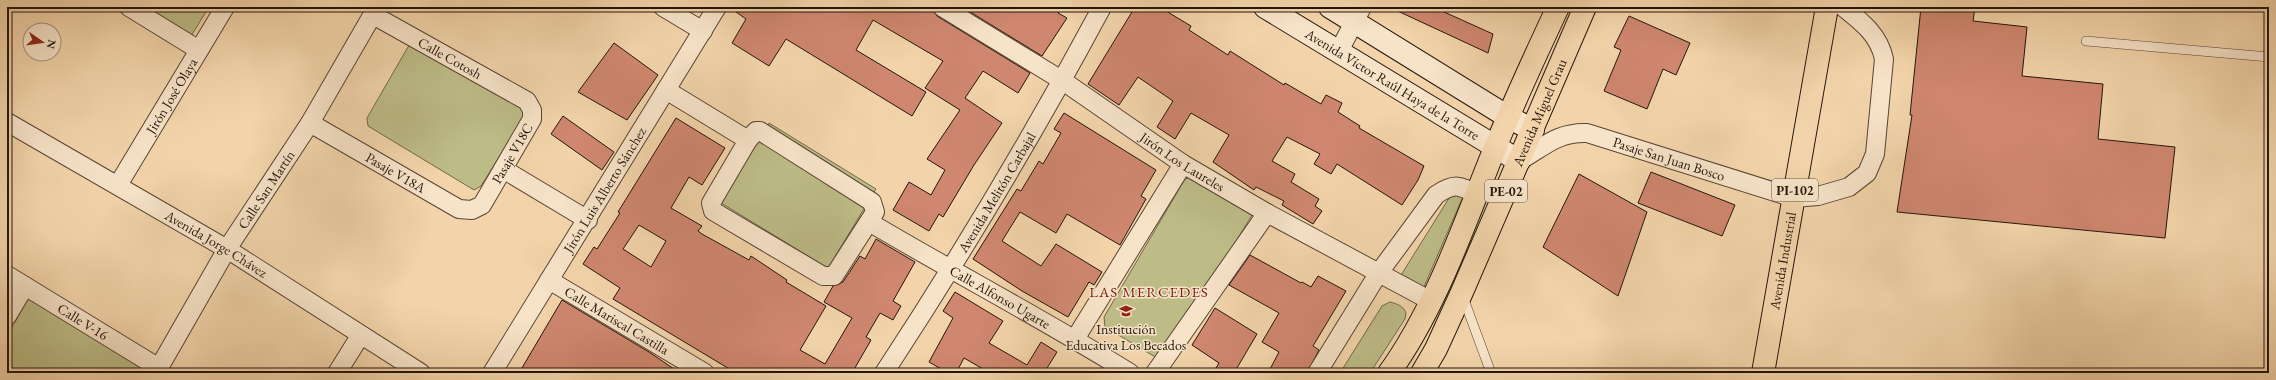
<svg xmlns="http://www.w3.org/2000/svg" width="2276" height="380" font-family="'EB Garamond',serif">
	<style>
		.green { fill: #bdbc87; stroke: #70684a }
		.building { fill: #cf876f; stroke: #24150c; fill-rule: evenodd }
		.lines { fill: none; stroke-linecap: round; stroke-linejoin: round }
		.service-casing { stroke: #584534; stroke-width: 10 }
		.minor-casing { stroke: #584534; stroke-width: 20 }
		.secondary-casing { stroke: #24150c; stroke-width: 24 }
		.primary-casing { stroke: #24150c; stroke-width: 24 }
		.trunk-casing { stroke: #24150c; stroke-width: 24 }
		.service { stroke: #f7e3c8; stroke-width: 9 }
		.minor { stroke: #f7e3c8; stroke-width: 18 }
		.secondary { stroke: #f7e3c8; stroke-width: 22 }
		.primary { stroke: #f3d4aa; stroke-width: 22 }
		.trunk { stroke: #f3d4aa; stroke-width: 22 }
		.labels { text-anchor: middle; stroke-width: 3; stroke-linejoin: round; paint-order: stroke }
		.shield { fill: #f7e3c8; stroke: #635344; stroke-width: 1 }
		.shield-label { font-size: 13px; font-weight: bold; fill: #24150c }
		.street-label { font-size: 14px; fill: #24150c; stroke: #f7e3c8 }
		.poi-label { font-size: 14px; fill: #24150c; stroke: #f7e3c8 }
		.neighbourhood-label { font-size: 15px; letter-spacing: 1px; fill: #7a1f14; stroke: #f7e3c8 }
	</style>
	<rect width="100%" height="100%" fill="#f3d4aa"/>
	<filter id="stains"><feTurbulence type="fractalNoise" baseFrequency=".005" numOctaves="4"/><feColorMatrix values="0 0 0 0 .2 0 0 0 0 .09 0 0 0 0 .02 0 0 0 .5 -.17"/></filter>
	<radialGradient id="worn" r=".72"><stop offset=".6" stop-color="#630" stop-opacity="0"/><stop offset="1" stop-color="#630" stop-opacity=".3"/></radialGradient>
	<g class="green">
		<polygon points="145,7 209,7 191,36"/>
		<polygon points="413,45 524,107 526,114 481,186 474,190 368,126 367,118 408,47"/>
		<polygon points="769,123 876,189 828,268 721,203"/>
		<polygon points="1195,176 1249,205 1252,215 1168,353 1157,358 1105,327 1104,317 1185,179"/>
		<polygon points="1451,195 1463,196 1462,199 1423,289 1398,280"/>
		<polygon points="30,296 145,369 142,373 7,373 7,336"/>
		<path d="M1390 302C1398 304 1403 306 1406 313L1405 319 1370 373H1340L1382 306Z"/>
	</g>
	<g class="building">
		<polygon points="729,7 932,7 937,16 1030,73 1018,93 983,71 965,98 1002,123 974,165 943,217 939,214 929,231 893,210 909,182 931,195 945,170 927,159 960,110 925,88 943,61 873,20 856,50 926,92 912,116 786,39 769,66 732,43 746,19"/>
		<polygon points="962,7 1062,7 1058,13 1067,18 1042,56"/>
		<polygon points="1135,7 1169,7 1166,11 1191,26 1189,30 1228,55 1230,51 1284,85 1285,83 1321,104 1326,95 1342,103 1338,112 1360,126 1359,128 1424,166 1418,180 1402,205 1337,164 1331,174 1314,164 1320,154 1287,137 1272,161 1295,174 1291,182 1319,199 1315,206 1322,211 1313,224 1282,205 1284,201 1256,187 1254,190 1213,162 1229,135 1191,113 1175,139 1157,127 1173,101 1138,77 1119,105 1088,84"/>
		<polygon points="1389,7 1433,7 1493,34 1488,53"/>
		<polygon points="1921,7 1975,7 1973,21 2027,27 2022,76 2103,84 2098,139 2175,147 2165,238 1897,212 1912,115 1910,115"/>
		<polygon points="1629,16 1690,43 1676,75 1663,69 1647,109 1604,91 1621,50 1614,47"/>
		<polygon points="614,43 658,75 627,120 578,92"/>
		<polygon points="1064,113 1156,170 1141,196 1146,199 1120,245 1067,214 1056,233 1020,212 1002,241 1041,266 1056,244 1102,272 1094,285 1089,282 1068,317 1022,291 973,259 1017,189 1021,191 1039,161 1043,164 1061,133 1054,129"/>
		<polygon points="563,116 614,152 602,170 551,134"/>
		<path d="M676 118 725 148 702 185 689 177 671 208 702 226 698 231 702 234 749 260 751 256 787 280 786 282 826 306 800 350 825 364 852 318 824 302 833 286 843 282 860 256 865 259 876 239 915 262 893 301 901 306 893 320 880 313 866 337 871 340 852 373H736L613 299 620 288 583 264 594 247 597 249 620 213 618 212ZM639 225 666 241 651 267 623 249Z"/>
		<polygon points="1651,172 1735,205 1722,236 1638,203"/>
		<polygon points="1579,174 1647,212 1618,296 1543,247"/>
		<polygon points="1250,255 1301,283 1302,282 1311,287 1318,276 1346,291 1313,346 1319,350 1307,373 1268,373 1279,352 1262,342 1279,313 1229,285"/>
		<polygon points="955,292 1003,321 989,343 1027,365 1041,342 1057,352 1044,373 990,373 964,358 956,373 948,373 929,362 953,318 943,311"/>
		<polygon points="562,300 649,352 680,373 519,373"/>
		<polygon points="1215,308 1257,334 1234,373 1213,373 1219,363 1192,345"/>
	</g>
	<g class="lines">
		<g class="service-casing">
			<g id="service">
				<polyline points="2086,41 2269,57"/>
				<polyline points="1463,297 1491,373"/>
			</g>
		</g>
		<g class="minor-casing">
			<g id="minor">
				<polyline points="129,7 199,50"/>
				<polyline points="663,7 703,31"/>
				<path id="s1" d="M942 7 1063 81 1183 164 1267 213 1431 301"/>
				<polyline points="1339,51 1362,7"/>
				<polyline points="666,90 748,140"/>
				<path id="s2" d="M7 122 227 249 421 373"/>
				<path id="s3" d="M310 123 459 209 472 210 482 205 532 119V110L527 101 373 15"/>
				<polygon points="756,131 760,131 872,202 875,212 834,276 823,276 713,211 711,203 748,140"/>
				<path id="s4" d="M1519 161C1544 147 1557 132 1587 133L1794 198 1818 196 1849 187 1867 173 1875 154 1884 59C1879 35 1862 22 1843 7"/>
				<polyline points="503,169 588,220"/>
				<path id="s5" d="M118 185 225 7"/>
				<path id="s6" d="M869 222C955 273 1045 320 1130 373"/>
				<path id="s7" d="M7 275 159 368"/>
				<path id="s8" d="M549 280 705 373"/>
				<polyline points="7,316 25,286"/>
				<polyline points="1075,339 1183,164"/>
				<path id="s9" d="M156 373 227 249 310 123 377 7"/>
				<polyline points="337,373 360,336"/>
				<path id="s10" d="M492 373 717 7"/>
				<path id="s11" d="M884 373C962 254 1035 132 1102 7"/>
				<polyline points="1155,373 1267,213"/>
				<path d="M1317 373 1378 274 1436 195C1454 183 1458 185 1477 194"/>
			</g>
		</g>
		<g class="secondary-casing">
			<g id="secondary">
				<path id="s12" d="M1265 7 1519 161"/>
				<polyline points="1330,7 1508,117 1533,130"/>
			</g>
		</g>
		<g class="primary-casing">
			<g id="primary">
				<path id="s13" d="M1763 373 1827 7"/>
			</g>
		</g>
		<g class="trunk-casing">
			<g id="trunk">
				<path d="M1389 373C1437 306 1464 224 1495 148 1514 101 1536 54 1558 7"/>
				<path id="s14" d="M1422 373 1436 349 1462 292 1585 7"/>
			</g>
		</g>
		<use href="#service" class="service"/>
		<use href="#minor" class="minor"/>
		<use href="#secondary" class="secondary"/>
		<use href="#primary" class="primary"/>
		<use href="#trunk" class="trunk"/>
	</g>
	<defs>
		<g id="school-bare" transform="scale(1.08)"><path d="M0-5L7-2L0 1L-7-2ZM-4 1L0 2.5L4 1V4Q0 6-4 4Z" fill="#8f2418" stroke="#f7e3c8" stroke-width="2.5" paint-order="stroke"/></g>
	</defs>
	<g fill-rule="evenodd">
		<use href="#school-bare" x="1126" y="311"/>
	</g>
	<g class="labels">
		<g class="shield">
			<rect x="1772" y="179" width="46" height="22" rx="3"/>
			<rect x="1485" y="180" width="42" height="22" rx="3"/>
		</g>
		<g class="shield-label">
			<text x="1795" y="195">PI-102</text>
			<text x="1506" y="196">PE-02</text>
		</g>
		<g class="street-label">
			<text transform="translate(450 58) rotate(29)" y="5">Calle Cotosh</text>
			<text dy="5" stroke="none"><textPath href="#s12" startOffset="149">Avenida Víctor Raúl Haya de la Torre</textPath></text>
			<text dy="5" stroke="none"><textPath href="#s5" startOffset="104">Jirón José Olaya</textPath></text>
			<text dy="5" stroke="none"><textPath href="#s14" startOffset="286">Avenida Miguel Grau</textPath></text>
			<text dy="5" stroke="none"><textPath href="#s3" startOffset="256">Pasaje V18C</textPath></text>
			<text dy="5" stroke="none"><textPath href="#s4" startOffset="161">Pasaje San Juan Bosco</textPath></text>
			<text dy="5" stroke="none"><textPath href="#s1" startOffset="286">Jirón Los Laureles</textPath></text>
			<text dy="5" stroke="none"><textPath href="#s3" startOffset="99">Pasaje V18A</textPath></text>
			<text dy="5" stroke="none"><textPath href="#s9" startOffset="214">Calle San Martín</textPath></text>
			<text dy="5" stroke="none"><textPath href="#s10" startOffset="215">Jirón Luis Alberto Sánchez</textPath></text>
			<text dy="5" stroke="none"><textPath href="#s11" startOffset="213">Avenida Melitón Carbajal</textPath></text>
			<text dy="5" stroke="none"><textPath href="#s2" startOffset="242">Avenida Jorge Chávez</textPath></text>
			<text dy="5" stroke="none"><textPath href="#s13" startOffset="114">Avenida Industrial</textPath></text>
			<text dy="5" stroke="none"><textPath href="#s6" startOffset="151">Calle Alfonso Ugarte</textPath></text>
			<text dy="5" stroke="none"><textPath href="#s8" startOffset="79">Calle Mariscal Castilla</textPath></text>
			<text dy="5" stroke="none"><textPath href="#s7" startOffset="89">Calle V-16</textPath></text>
		</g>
		<g class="poi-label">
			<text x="1126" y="334">Institución<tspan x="1126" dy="16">Educativa Los Becados</tspan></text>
		</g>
		<g class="neighbourhood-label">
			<text x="1149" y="297">LAS MERCEDES</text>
		</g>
	</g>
	<rect width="2276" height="380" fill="none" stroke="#f3d4aa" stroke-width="24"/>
	<rect x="8" y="8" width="2260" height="364" fill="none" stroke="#24150c" stroke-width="2"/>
	<rect x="12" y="12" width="2252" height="356" fill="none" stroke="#24150c"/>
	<g transform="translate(42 42) rotate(103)"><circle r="19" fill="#f7e3c8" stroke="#a3917d"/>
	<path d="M0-3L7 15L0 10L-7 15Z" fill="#8f2418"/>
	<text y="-6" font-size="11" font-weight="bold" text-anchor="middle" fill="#24150c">N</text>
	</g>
	<rect width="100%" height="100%" filter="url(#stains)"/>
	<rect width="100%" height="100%" fill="url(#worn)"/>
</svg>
